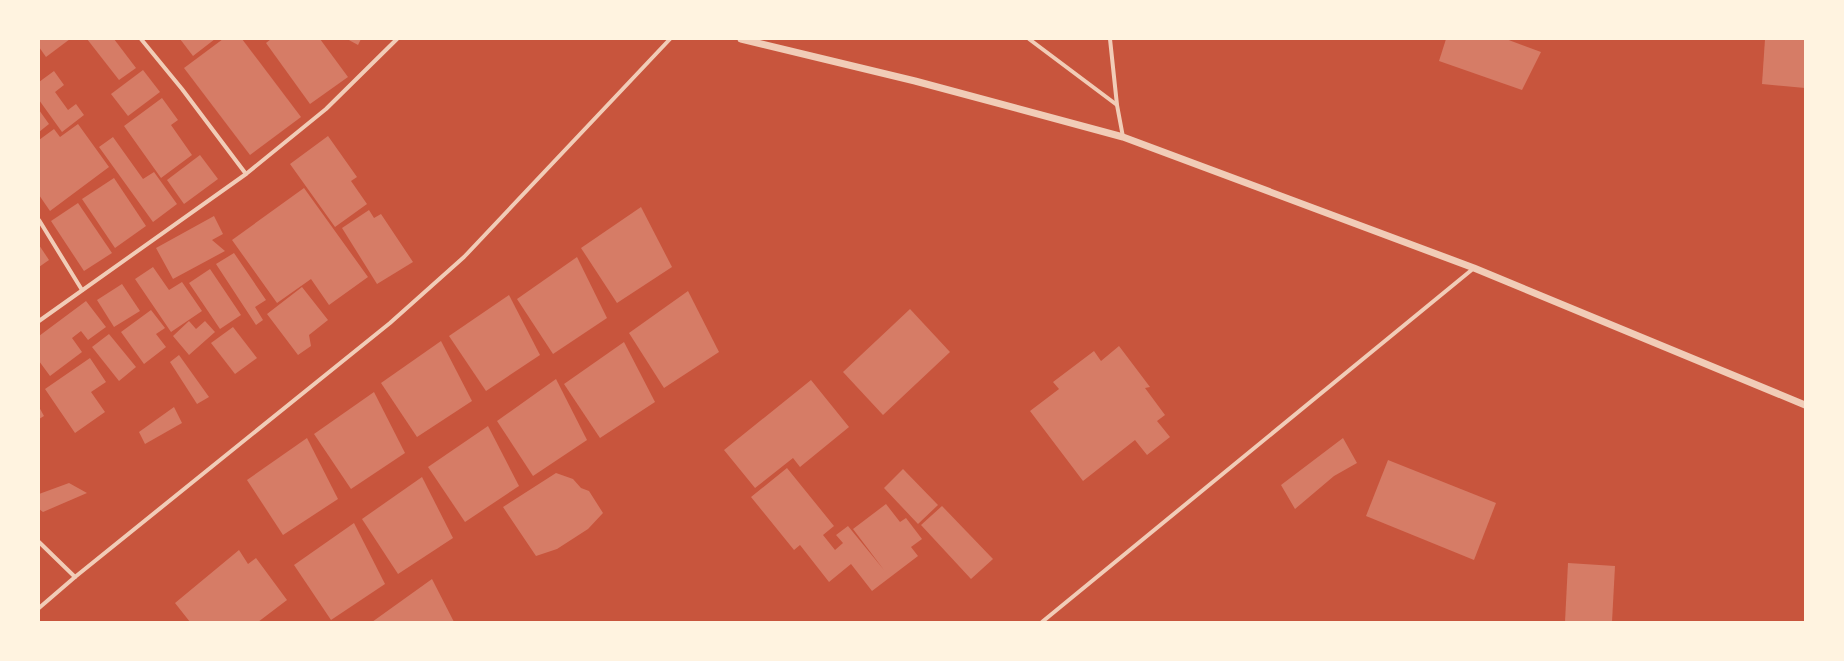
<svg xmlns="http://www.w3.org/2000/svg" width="1844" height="661" font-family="'Public Sans',sans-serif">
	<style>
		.building { fill: #d67c66 }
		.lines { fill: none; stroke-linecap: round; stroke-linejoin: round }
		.minor { stroke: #f1ccb7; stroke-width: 4 }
		.tertiary { stroke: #f1ccb7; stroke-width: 7 }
	</style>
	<rect width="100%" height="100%" fill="#c8553d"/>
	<g class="building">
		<polygon points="39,39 70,39 46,57 39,47"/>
		<polygon points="87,39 114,39 136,68 119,80"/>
		<polygon points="180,39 215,39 193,56"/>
		<polygon points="223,39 242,39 301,117 250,155 184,68"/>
		<polygon points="271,39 320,39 348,77 310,104 266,43"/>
		<polygon points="347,39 361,39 358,45"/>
		<polygon points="1446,39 1506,39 1541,52 1522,90 1439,61"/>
		<polygon points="1765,39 1805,39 1805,88 1762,84"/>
		<polygon points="143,70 160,92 128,116 111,94"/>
		<polygon points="54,71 64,85 55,92 68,110 76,104 84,115 62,132 39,100 39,82"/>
		<polygon points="162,98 178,120 171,125 192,155 161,178 124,126"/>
		<polygon points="39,110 49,124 39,132"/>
		<polygon points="78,124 109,167 50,211 39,195 39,140 54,129 60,137"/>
		<polygon points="328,136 357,177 351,181 367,204 335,227 290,164"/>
		<polygon points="113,137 143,179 154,172 177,204 153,222 99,147"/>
		<polygon points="200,155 218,179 184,204 167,180"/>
		<polygon points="114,178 146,226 115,248 82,199"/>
		<polygon points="304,188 368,277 329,305 311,279 277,303 232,240"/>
		<polygon points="78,203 112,253 84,271 51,221"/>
		<polygon points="641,207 672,267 617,303 581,248"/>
		<polygon points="369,210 374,218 381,214 413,262 377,284 342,228"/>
		<polygon points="214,216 223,234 212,240 225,251 173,279 156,248"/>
		<polygon points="39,245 49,260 39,267"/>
		<polygon points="234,253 266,300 255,307 263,320 256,325 216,264"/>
		<polygon points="577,257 607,318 553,354 517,299"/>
		<polygon points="153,267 169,290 182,282 202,311 171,332 135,279"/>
		<polygon points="210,269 241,315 220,329 189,283"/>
		<polygon points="122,284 140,311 114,327 97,300"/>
		<polygon points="302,287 328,320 309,335 311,346 298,355 267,314"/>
		<polygon points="688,291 719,352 664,388 629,333"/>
		<polygon points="509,295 540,355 486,391 449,336"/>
		<polygon points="86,301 106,327 88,340 81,331 72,338 82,352 50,376 39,361 39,336"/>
		<polygon points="910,309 950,352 883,415 843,372"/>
		<polygon points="151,310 165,328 156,334 166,347 144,364 121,332"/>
		<polygon points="189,321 196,329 205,321 215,332 189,355 173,336"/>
		<polygon points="233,327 257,358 235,374 211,343"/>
		<polygon points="109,334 136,367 119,381 92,347"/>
		<polygon points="441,341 472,401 417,437 381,383"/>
		<polygon points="624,342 655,402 600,438 564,384"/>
		<polygon points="1119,346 1150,387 1145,388 1165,415 1157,421 1170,437 1147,455 1135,440 1083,481 1030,411 1059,389 1053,382 1094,351 1101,361"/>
		<polygon points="179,355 209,397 197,404 170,362"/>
		<polygon points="90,358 106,382 91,392 105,412 75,433 45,389"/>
		<polygon points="556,379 587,440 533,476 497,421"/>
		<polygon points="811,380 849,427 800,467 793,458 755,488 724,450"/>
		<polygon points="374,392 405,453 351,489 314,434"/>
		<polygon points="39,407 44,416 39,419"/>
		<polygon points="174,407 182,423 145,444 139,432"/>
		<polygon points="488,426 519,486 465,522 428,467"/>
		<polygon points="307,438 338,499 283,535 247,480"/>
		<polygon points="1343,438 1357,463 1334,476 1295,509 1281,485"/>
		<polygon points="1388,460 1496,503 1474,560 1366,516"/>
		<polygon points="787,468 834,526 823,535 835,550 843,543 836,535 848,526 884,570 853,529 886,504 900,522 906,518 922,539 911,547 918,556 872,591 851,564 829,582 800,545 794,550 751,497"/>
		<polygon points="903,469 938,505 918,524 884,488"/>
		<polygon points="556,473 573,479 581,488 589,491 603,513 588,529 557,549 536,556 503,507"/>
		<polygon points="422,477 453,538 398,574 362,519"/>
		<polygon points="69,483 87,493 43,512 39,509 39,494"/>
		<polygon points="942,506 993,559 971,579 921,525"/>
		<polygon points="354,523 385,584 331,620 294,565"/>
		<polygon points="239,550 248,564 256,558 287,600 258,622 190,622 175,603"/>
		<polygon points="1568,563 1615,566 1612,622 1565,622"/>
		<polygon points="432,579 454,622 372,622"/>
	</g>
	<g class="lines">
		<g class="minor">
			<polyline points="141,39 182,89 246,174"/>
			<polyline points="1029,39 1117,105"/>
			<polyline points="1110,39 1117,105 1123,137"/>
			<polyline points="39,220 82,290"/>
			<polyline points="39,321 246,174 326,109 397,39"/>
			<polyline points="39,542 75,577"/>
			<polyline points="39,608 75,577 390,323 464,257 670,39"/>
			<polyline points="1042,622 1474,268"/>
		</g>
		<polyline class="tertiary" points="741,39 915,81 1123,137 1474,268 1805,405"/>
	</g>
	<rect width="1844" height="661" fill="none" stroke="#fff3e0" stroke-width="80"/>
</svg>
